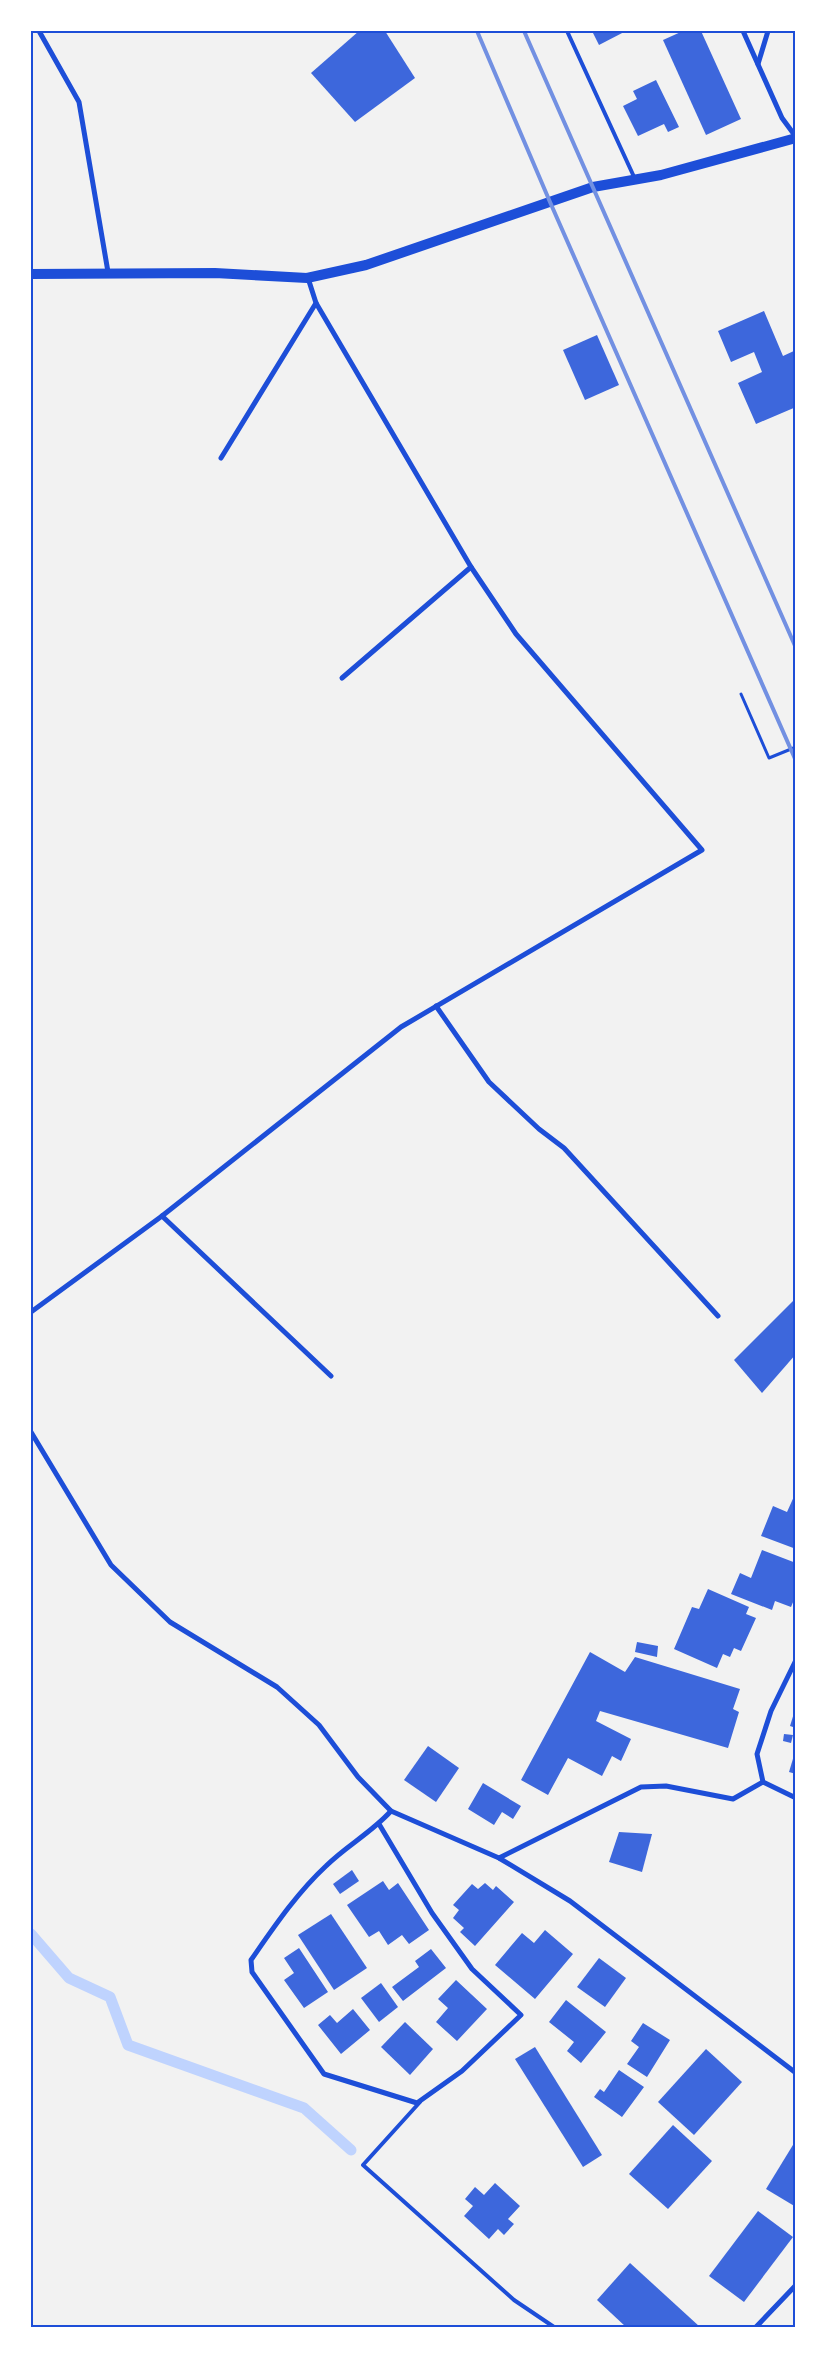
<svg xmlns="http://www.w3.org/2000/svg" width="827" height="2358" font-family="Lora,serif">
	<style>
		.lines { fill: none; stroke-linecap: round; stroke-linejoin: round }
		.stream { stroke: #bfd3fe; stroke-width: 11 }
		.building { fill: #3d67dc }
		.path { stroke: #1d4ed8; stroke-width: 3 }
		.service { stroke: #1d4ed8; stroke-width: 4 }
		.minor { stroke: #1d4ed8; stroke-width: 5 }
		.secondary { stroke: #1d4ed8; stroke-width: 10 }
		.rail { stroke: #7290e2; stroke-width: 4 }
		.neatline { fill: none; stroke: #1d4ed8; stroke-width: 2 }
	</style>
	<rect width="100%" height="100%" fill="#f2f2f2"/>
	<g class="lines">
		<polyline class="stream" points="31,1934 69,1978 110,1997 128,2045 304,2108 351,2150"/>
	</g>
	<g class="building">
		<polygon points="359,31 385,31 415,78 355,122 311,73"/>
		<polygon points="592,31 626,31 599,45"/>
		<polygon points="683,31 701,31 741,119 706,135 663,40"/>
		<polygon points="656,80 679,127 668,132 664,124 638,136 623,106 637,99 633,91"/>
		<polygon points="764,311 783,356 796,350 796,407 756,424 738,383 762,372 754,352 731,362 718,331"/>
		<polygon points="597,335 619,385 585,400 563,350"/>
		<polygon points="796,1298 796,1354 762,1393 734,1360"/>
		<polygon points="796,1492 796,1549 761,1536 773,1506 787,1512"/>
		<polygon points="762,1550 796,1563 796,1595 791,1607 775,1601 772,1610 731,1594 740,1573 751,1578"/>
		<polygon points="708,1589 749,1607 746,1614 756,1618 741,1651 734,1648 730,1657 723,1654 717,1668 674,1649 692,1607 699,1609"/>
		<polygon points="637,1642 658,1646 657,1657 635,1652"/>
		<polygon points="590,1652 625,1672 635,1657 740,1689 733,1709 739,1712 728,1748 600,1711 596,1721 631,1739 621,1761 612,1756 602,1776 568,1758 548,1795 521,1780"/>
		<polygon points="795,1710 796,1710 796,1728 790,1726"/>
		<polygon points="784,1734 793,1735 791,1743 783,1741"/>
		<polygon points="428,1746 459,1768 436,1802 404,1780"/>
		<polygon points="795,1752 796,1752 796,1774 789,1772"/>
		<polygon points="483,1783 521,1806 513,1819 502,1812 494,1825 468,1809"/>
		<polygon points="619,1832 652,1834 642,1872 609,1862"/>
		<polygon points="352,1870 359,1881 340,1894 333,1884"/>
		<polygon points="383,1881 389,1890 398,1883 429,1930 409,1944 402,1935 388,1945 379,1931 369,1937 347,1905"/>
		<polygon points="485,1883 493,1890 496,1886 514,1902 475,1946 460,1932 464,1928 453,1918 459,1910 453,1905 472,1884 478,1889"/>
		<polygon points="331,1914 367,1968 334,1990 298,1935"/>
		<polygon points="545,1930 573,1954 535,1999 495,1965 522,1933 534,1943"/>
		<polygon points="299,1948 328,1992 304,2008 284,1980 294,1973 284,1958"/>
		<polygon points="431,1949 446,1968 403,2001 392,1987 419,1967 415,1961"/>
		<polygon points="599,1958 626,1978 605,2007 577,1987"/>
		<polygon points="456,1980 487,2009 457,2041 436,2022 448,2008 438,1999"/>
		<polygon points="381,1983 398,2007 379,2022 361,1998"/>
		<polygon points="566,2000 606,2032 581,2063 567,2051 574,2042 549,2022"/>
		<polygon points="353,2009 370,2030 341,2054 318,2025 330,2015 337,2023"/>
		<polygon points="405,2022 433,2049 410,2075 381,2047"/>
		<polygon points="643,2023 670,2040 647,2077 627,2064 639,2047 631,2041"/>
		<polygon points="535,2047 602,2155 583,2167 515,2059"/>
		<polygon points="706,2049 742,2082 694,2135 658,2102"/>
		<polygon points="619,2070 644,2087 622,2117 594,2097 600,2089 604,2092"/>
		<polygon points="673,2125 712,2161 668,2209 629,2174"/>
		<polygon points="796,2140 796,2207 766,2189"/>
		<polygon points="495,2183 520,2206 508,2219 514,2224 504,2235 498,2229 489,2239 464,2216 473,2206 465,2199 475,2187 484,2195"/>
		<polygon points="758,2211 793,2237 744,2302 709,2276"/>
		<polygon points="630,2263 700,2327 626,2327 597,2300"/>
	</g>
	<g class="lines">
		<polyline class="path" points="741,694 769,758 796,747"/>
		<g class="service">
			<polyline points="567,31 635,179"/>
			<polyline points="420,2102 363,2165 514,2300 554,2327"/>
		</g>
		<g class="minor">
			<polyline points="39,31 79,102 108,272"/>
			<polyline points="743,31 782,118 796,137"/>
			<polyline points="758,64 768,31"/>
			<polyline points="221,458 316,303"/>
			<polyline points="342,678 471,567"/>
			<polyline points="436,1006 489,1082 539,1129 564,1148 718,1316"/>
			<polyline points="162,1216 331,1376"/>
			<polyline points="31,1312 162,1216 401,1027 702,850 516,634 471,567 316,303 308,278"/>
			<polyline points="31,1432 111,1565 170,1622 277,1687 319,1725 358,1777 391,1811 499,1858 570,1901 796,2073"/>
			<polyline points="796,1660 771,1711 757,1754 763,1782 796,1798"/>
			<path d="M379 1824 432 1913 472 1969 521 2015 462 2071 417 2103 324 2074 252 1972 251 1960C274 1927 296 1894 326 1866 346 1846 371 1833 391 1811"/>
			<polyline points="499,1858 641,1787 666,1786 733,1799 763,1782"/>
			<polyline points="756,2327 796,2285"/>
		</g>
		<polyline class="secondary" points="31,274 215,273 307,278 366,265 593,187 661,175 796,138"/>
		<g class="rail">
			<polyline points="477,31 550,202 796,761"/>
			<polyline points="524,31 796,648"/>
		</g>
	</g>
	<rect width="827" height="2358" fill="none" stroke="#ffffff" stroke-width="65"/>
	<rect x="32" y="32" width="762" height="2294" class="neatline"/>
</svg>
